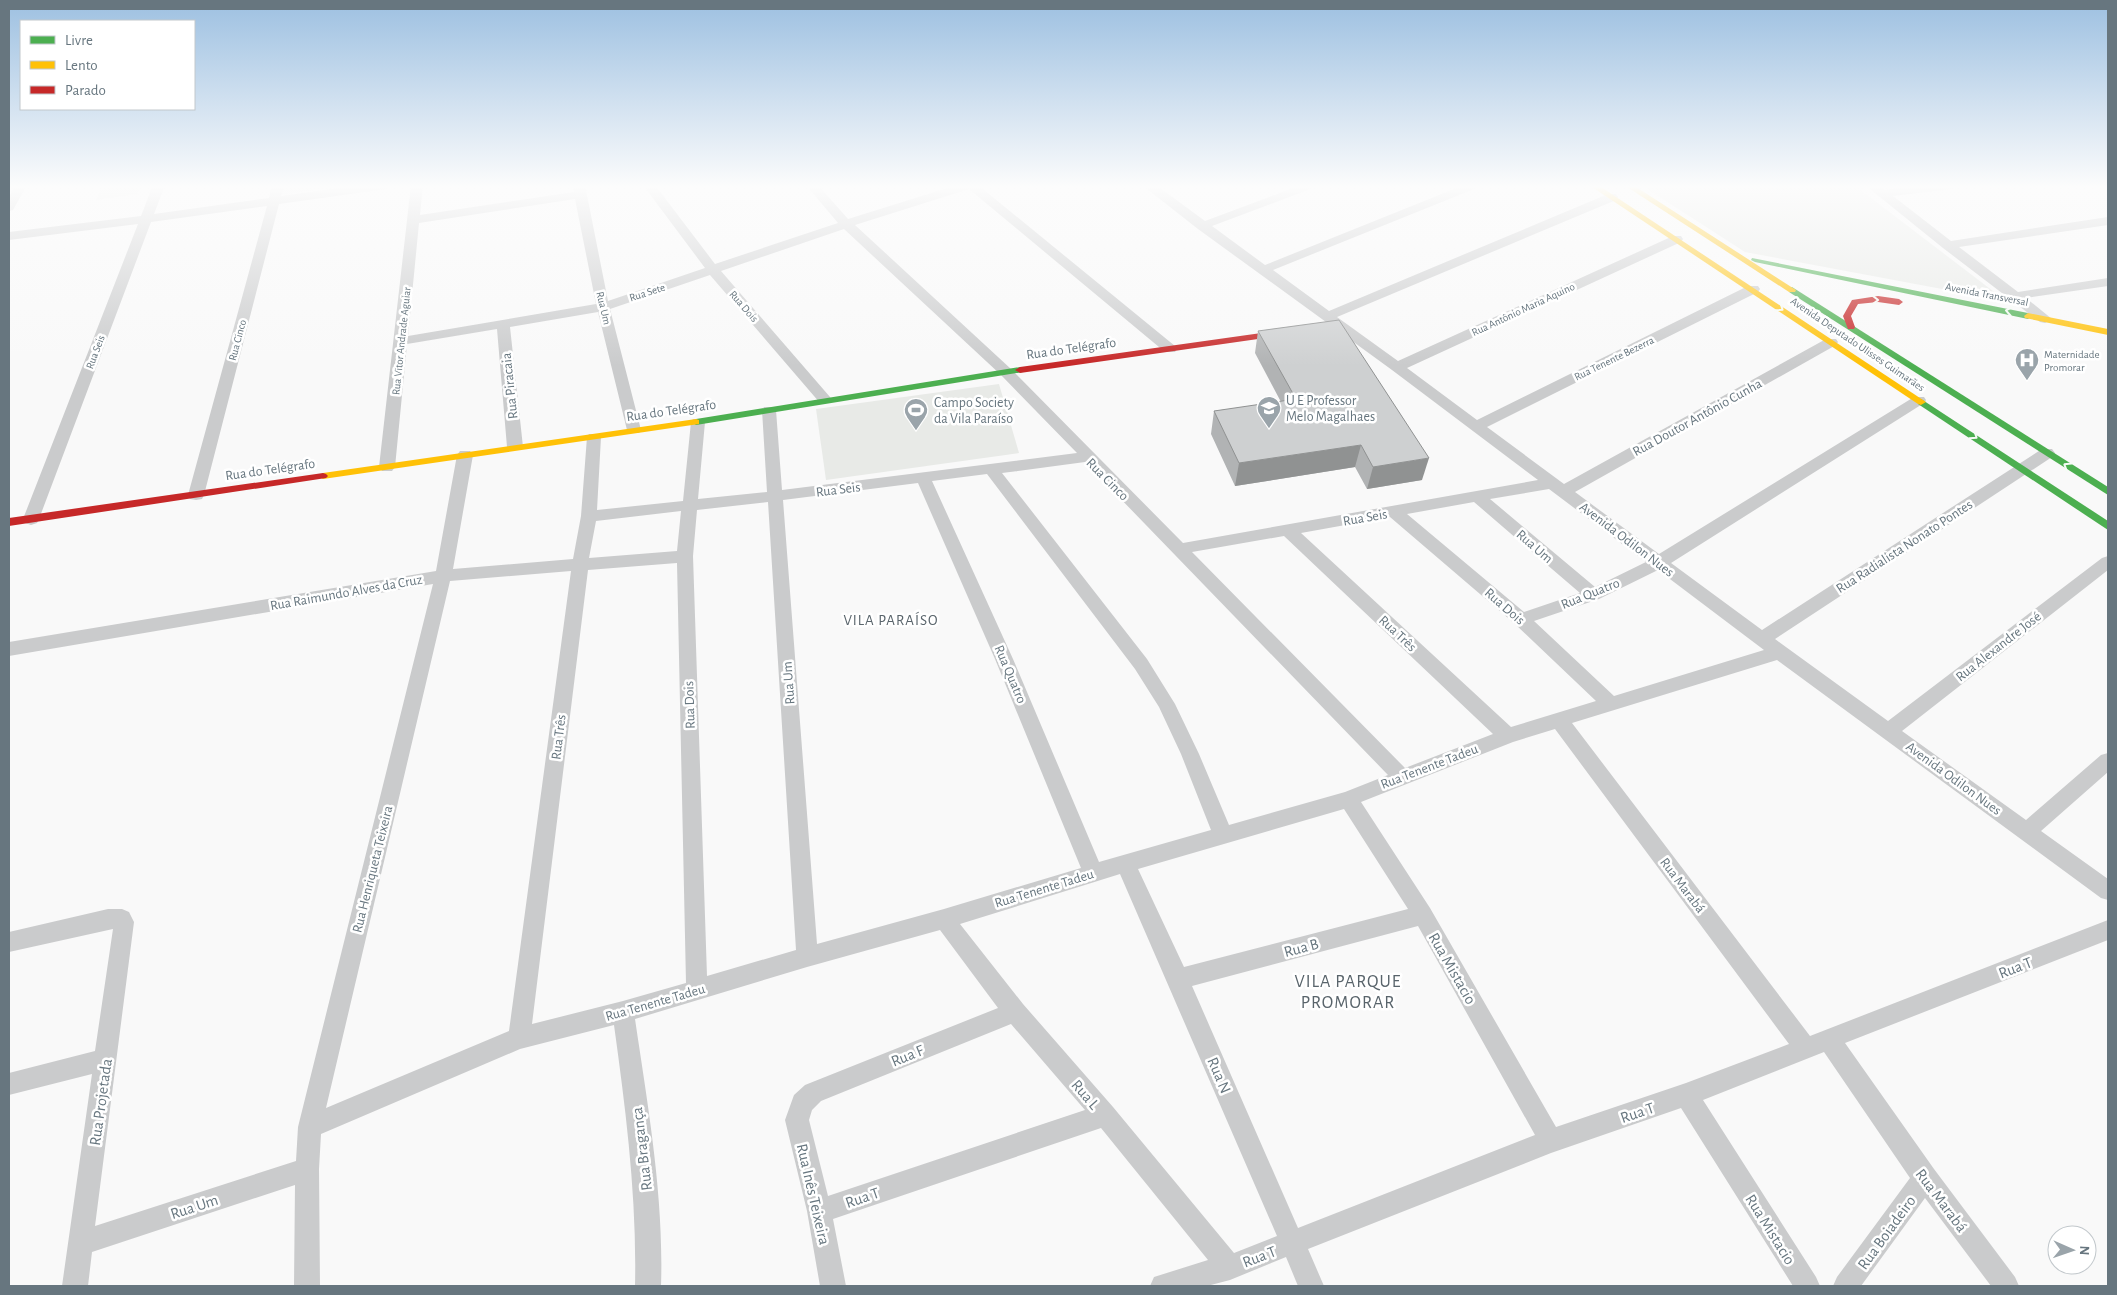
<svg xmlns="http://www.w3.org/2000/svg" width="2117" height="1295" font-family="'Alegreya Sans',sans-serif">
	<style>
		.green { fill: #e8eae7 }
		.lines { fill: none; stroke-linecap: round; stroke-linejoin: round }
		.street { fill: #cacbcc; fill-rule: evenodd }
		.fast { fill: #4caf50; fill-rule: evenodd }
		.slow { fill: #ffc107; fill-rule: evenodd }
		.jam { fill: #c62828; fill-rule: evenodd }
		.wall { fill: #b1b3b4 }
		.shaded-wall { fill: #909292 }
		.building { fill: #ced0d1; stroke: #909292 }
		.oneway { stroke: #f6fbf6 }
		.labels { text-anchor: middle; stroke-width: 5; stroke-linejoin: round; paint-order: stroke }
		.far-street-label { font-size: 11px; fill: #67767f; stroke: #fff }
		.far-poi-label { font-size: 11px; fill: #67767f; stroke: #fff; text-anchor: start }
		.street-label { font-size: 14px; fill: #67767f; stroke: #fff }
		.poi-label { font-size: 14px; fill: #67767f; stroke: #fff; text-anchor: start }
		.neighbourhood-label { font-size: 15px; letter-spacing: 1px; fill: #59646b; stroke: #fff }
		.near-street-label { font-size: 16px; fill: #67767f; stroke: #fff }
		.near-neighbourhood-label { font-size: 18px; letter-spacing: 1px; fill: #59646b; stroke: #fff }
	</style>
	<rect width="100%" height="100%" fill="#f9f9f9"/>
	<g class="green">
		<polygon points="141,185 137,194 96,200 103,186"/>
		<polygon points="283,185 347,185 281,195"/>
		<polygon points="1641,185 1854,185 2006,301 1745,252"/>
		<polygon points="999,384 1019,453 826,480 816,409"/>
	</g>
	<g class="lines">
		<g class="street">
			<polygon points="15,185 27,185 13,210 9,211 9,197"/>
			<polygon points="153,185 165,185 154,214 269,198 272,185 284,185 281,196 360,185 392,185 386,189 279,204 204,495 202,499 196,500 190,499 188,495 267,206 151,222 39,519 37,523 31,525 25,523 23,519 138,224 9,240 9,232 141,216"/>
			<path d="M411 185H423L420 215 574 192 573 185H585L608 301 705 268 643 185H655L715 264 838 223 806 185H818L848 219 957 185H978L1175 346 1177 349 1175 352H1165L969 189 855 225 1011 369 1183 543 1538 480 1392 370 1198 229 1142 185H1156L1205 221 1301 185H1318L1316 187 1212 226 1265 265 1464 185H1481L1479 187 1273 270 1329 311 1608 194H1616L1618 197 1616 200 1337 317 1398 361 1673 236H1681L1683 239 1681 242 1407 368 1477 420 1748 286H1758L1760 289 1758 292 1487 427 1564 484 1826 339H1836L1838 342 1836 345 1575 492 1659 554 1914 397H1924L1926 400 1924 403 1671 563 1762 630 2042 449H2052L2055 453 2052 457 1775 639 1888 721 2102 558 2108 556V570L1902 731 2026 820 2101 755 2108 753V772L2041 831 2108 879V900L2101 898 1777 660 1572 723 1810 1036 2108 920V940L1845 1043 1934 1169 2015 1277 2019 1286H1991L1925 1198 1861 1286H1833L1837 1277 1910 1178 1824 1052 1703 1100 1816 1277 1820 1286H1793L1681 1108 1551 1153 1308 1249 1324 1286H1298L1286 1257 1230 1280 1207 1286H1150L1154 1277 1208 1260 1101 1128 833 1219 846 1286H820L807 1211 785 1120 794 1095 805 1085 998 1008 940 930 807 967 635 1019C648 1107 664 1196 661 1286H635C637 1198 626 1112 614 1025L520 1049 321 1134 319 1169 320 1286H294L295 1185 92 1252 88 1286H62L92 1074 9 1095V1073L95 1051 113 929 9 952V932L108 909H122L129 912 134 922 95 1226 296 1161 298 1127 433 584 9 656V642L436 571 457 455 460 451H470L473 455 453 569 573 559 581 516 587 437 589 434H599L601 437 597 510 683 501 691 422 693 419H703L705 422 698 499 767 492 762 410 764 407H774L776 410 782 490 1077 453 1001 375 844 229 721 271 830 397 832 400 830 403H820L710 275 610 309 641 430 639 433H629L627 430 598 312 510 327 523 447 520 450H510L507 447 497 329 407 344 395 467 392 471H382L379 467ZM575 199 596 304 408 336 419 223ZM1085 462 1388 775 1345 792 1229 825 1199 754 1175 704 1147 659 1002 473ZM987 474 1135 669 1159 707 1181 754 1211 830 1099 862 1013 659 932 481ZM918 483 995 659 1081 868 944 909 817 944 783 500ZM1549 489 1646 562 1595 587 1490 499ZM768 502 796 950 707 976 693 556 697 510ZM1474 502 1580 593 1524 612 1407 514ZM681 511 677 551 589 558 596 521ZM1390 517 1515 624 1596 701 1511 727 1301 533ZM1284 536 1493 734 1405 768 1192 552ZM677 563 686 983 623 1001 532 1024 588 570ZM1658 570 1764 650 1614 696 1534 621 1599 599ZM571 571 509 1031 326 1108 450 581ZM1555 729 1789 1044 1686 1083 1556 1127 1430 908 1361 802 1513 742ZM1344 809 1408 909 1184 967 1138 869ZM1120 874 1277 1236 1234 1253 1113 1107 1023 1004 960 924ZM1418 926 1535 1135 1298 1228 1192 986ZM1011 1024 1085 1110 828 1196 809 1120 812 1110 821 1101Z"/>
			<polygon points="1865,185 1879,185 1885,190 1923,185 1958,185 1952,189 1893,196 1951,241 2108,217 2108,225 1959,247 2018,292 2108,278 2108,286 2026,298 2052,319 2045,323 2040,322 1943,248"/>
		</g>
		<g class="fast">
			<polygon points="1752,258 2028,313 2032,316 2028,319 1755,262 1751,260"/>
			<polygon points="1792,287 2108,487 2108,495 1789,292 1789,288"/>
			<polygon points="1020,367 1025,370 1023,372 696,425 691,422 696,419"/>
			<polygon points="1921,399 2108,521 2108,530 1918,404 1918,400"/>
		</g>
		<g class="slow">
			<polygon points="1589,185 1598,185 1926,402 1921,405 1918,404"/>
			<polygon points="1624,185 1633,185 1796,290 1795,292 1789,292"/>
			<polygon points="2028,313 2108,329 2108,335 2025,318 2024,316"/>
			<polygon points="696,419 699,420 699,424 323,479 318,476 323,473"/>
		</g>
		<g class="jam">
			<polygon points="1878,296 1899,299 1903,302 1899,305 1878,302 1858,304 1851,316 1855,327 1854,329 1848,329 1843,316 1852,300"/>
			<polygon points="1290,329 1293,330 1293,334 1020,373 1015,370 1020,367"/>
			<polygon points="323,473 326,474 328,476 326,478 9,526 9,518"/>
		</g>
	</g>
	<polygon class="wall" points="1258,331 1422,480 1367,489 1355,467 1235,486 1211,434 1214,411 1281,402 1255,353"/>
	<g class="shaded-wall">
		<polygon points="1361,445 1355,467 1235,486 1239,463"/>
		<polygon points="1429,458 1422,480 1367,489 1373,467"/>
	</g>
	<polygon class="building" points="1339,320 1429,458 1373,467 1361,445 1239,463 1214,411 1296,399 1258,331"/>
	<defs><path id="oneway-chevron" d="M-2-3.5L2.5 0L-2 3.5" fill="none" stroke-width="1.6" stroke-linecap="round" stroke-linejoin="round" transform="scale(1.25)"/></defs>
	<g class="oneway">
		<use href="#oneway-chevron" transform="translate(1875 300)"/>
		<use href="#oneway-chevron" transform="translate(1780 308) rotate(34)"/>
		<use href="#oneway-chevron" transform="translate(2009 311) rotate(-169)"/>
		<use href="#oneway-chevron" transform="translate(1974 436) rotate(34)"/>
		<use href="#oneway-chevron" transform="translate(2067 466) rotate(-148)"/>
	</g>
	<linearGradient id="sky" x2="0" y2="1"><stop stop-color="#9dc0e1"/><stop offset="0.51" stop-color="#fcfcfc"/><stop offset="1" stop-color="#fcfcfc" stop-opacity="0"/></linearGradient>
	<rect width="2117" height="366" fill="url(#sky)"/>
	<defs>
		<g id="hospital-pin" transform="scale(1.25)"><path d="M0 17L-7.5 6A9.5 9.5 0 1 1 7.5 6Z" fill="#9aa4aa" stroke="#fff"/><path d="M-5-5h3v3.5h4V-5h3V5h-3V1.5h-4V5h-3Z" fill="#fff"/></g>
		<g id="school-pin" transform="scale(1.25)"><path d="M0 17L-7.5 6A9.5 9.5 0 1 1 7.5 6Z" fill="#9aa4aa" stroke="#fff"/><path d="M0-5L7-2L0 1L-7-2ZM-4 1L0 2.5L4 1V4Q0 6-4 4Z" fill="#fff"/></g>
		<g id="stadium-pin" transform="scale(1.25)"><path d="M0 17L-7.5 6A9.5 9.5 0 1 1 7.5 6Z" fill="#9aa4aa" stroke="#fff"/><path d="M0-5a6.5 5 0 1 0 0 10a6.5 5 0 1 0 0-10ZM-3.5-1.8h7v3.6h-7Z" fill="#fff"/></g>
	</defs>
	<g fill-rule="evenodd">
		<use href="#hospital-pin" x="2027" y="360"/>
		<use href="#school-pin" x="1269" y="408"/>
		<use href="#stadium-pin" x="916" y="410"/>
	</g>
	<g class="labels">
		<g class="far-street-label">
			<text transform="translate(647 292) rotate(-18)" y="4">Rua Sete</text>
			<text transform="translate(1987 294) rotate(11)" y="4">Avenida Transversal</text>
			<text transform="translate(744 306) rotate(49)" y="4">Rua Dois</text>
			<text transform="translate(604 308) rotate(77)" y="4">Rua Um</text>
			<text transform="translate(1523 309) rotate(-25)" y="4">Rua Antônio Maria Aquino</text>
			<text transform="translate(237 340) rotate(-75)" y="4">Rua Cinco</text>
			<text transform="translate(401 341) rotate(-84)" y="4">Rua Vitor Andrade Aguiar</text>
			<text transform="translate(1858 344) rotate(34)" y="4">Avenida Deputado Ulisses Guimarães</text>
			<text transform="translate(95 352) rotate(-69)" y="4">Rua Seis</text>
			<text transform="translate(1614 358) rotate(-26)" y="4">Rua Tenente Bezerra</text>
		</g>
		<g class="far-poi-label">
			<text x="2044" y="358">Maternidade<tspan x="2044" dy="13">Promorar</tspan></text>
		</g>
		<g class="street-label">
			<text transform="translate(1071 348) rotate(-8)" y="5">Rua do Telégrafo</text>
			<text transform="translate(509 386) rotate(-96)" y="5">Rua Piracaia</text>
			<text transform="translate(671 410) rotate(-8)" y="5">Rua do Telégrafo</text>
			<text transform="translate(1697 417) rotate(-29)" y="5">Rua Doutor Antônio Cunha</text>
			<text transform="translate(270 469) rotate(-8)" y="5">Rua do Telégrafo</text>
			<text transform="translate(1108 479) rotate(45)" y="5">Rua Cinco</text>
			<text transform="translate(838 489) rotate(-7)" y="5">Rua Seis</text>
			<text transform="translate(1365 517) rotate(-10)" y="5">Rua Seis</text>
			<text transform="translate(1627 539) rotate(37)" y="5">Avenida Odilon Nues</text>
			<text transform="translate(1535 546) rotate(41)" y="5">Rua Um</text>
			<text transform="translate(1904 546) rotate(-33)" y="5">Rua Radialista Nonato Pontes</text>
			<text transform="translate(346 592) rotate(-10)" y="5">Rua Raimundo Alves da Cruz</text>
			<text transform="translate(1590 593) rotate(-22)" y="5">Rua Quatro</text>
			<text transform="translate(1505 606) rotate(41)" y="5">Rua Dois</text>
			<text transform="translate(1398 633) rotate(43)" y="5">Rua Três</text>
			<text transform="translate(1998 646) rotate(-38)" y="5">Rua Alexandre José</text>
			<text transform="translate(1011 674) rotate(67)" y="5">Rua Quatro</text>
			<text transform="translate(788 683) rotate(-94)" y="5">Rua Um</text>
			<text transform="translate(689 705) rotate(-92)" y="5">Rua Dois</text>
			<text transform="translate(558 737) rotate(-83)" y="5">Rua Três</text>
			<text transform="translate(1429 766) rotate(-21)" y="5">Rua Tenente Tadeu</text>
			<text transform="translate(1954 778) rotate(36)" y="5">Avenida Odilon Nues</text>
			<text transform="translate(372 869) rotate(-76)" y="5">Rua Henriqueta Teixeira</text>
			<text transform="translate(1683 885) rotate(53)" y="5">Rua Marabá</text>
			<text transform="translate(1044 888) rotate(-17)" y="5">Rua Tenente Tadeu</text>
			<text transform="translate(655 1002) rotate(-16)" y="5">Rua Tenente Tadeu</text>
		</g>
		<g class="poi-label">
			<text x="1286" y="405">U E Professor<tspan x="1286" dy="16">Melo Magalhaes</tspan></text>
			<text x="934" y="407">Campo Society<tspan x="934" dy="16">da Vila Paraíso</tspan></text>
		</g>
		<g class="neighbourhood-label">
			<text x="891" y="625">VILA PARAÍSO</text>
		</g>
		<g class="near-street-label">
			<text transform="translate(1301 947) rotate(-15)" y="6">Rua B</text>
			<text transform="translate(2015 967) rotate(-21)" y="6">Rua T</text>
			<text transform="translate(1453 968) rotate(60)" y="6">Rua Mistacio</text>
			<text transform="translate(907 1055) rotate(-22)" y="6">Rua F</text>
			<text transform="translate(1220 1075) rotate(67)" y="6">Rua N</text>
			<text transform="translate(1086 1094) rotate(49)" y="6">Rua L</text>
			<text transform="translate(100 1102) rotate(-82)" y="6">Rua Projetada</text>
			<text transform="translate(1637 1112) rotate(-19)" y="6">Rua T</text>
			<text transform="translate(641 1149) rotate(-97)" y="6">Rua Bragança</text>
			<text transform="translate(814 1194) rotate(77)" y="6">Rua Inês Teixeira</text>
			<text transform="translate(862 1197) rotate(-19)" y="6">Rua T</text>
			<text transform="translate(1942 1200) rotate(53)" y="6">Rua Marabá</text>
			<text transform="translate(194 1206) rotate(-18)" y="6">Rua Um</text>
			<text transform="translate(1771 1229) rotate(58)" y="6">Rua Mistacio</text>
			<text transform="translate(1886 1232) rotate(-54)" y="6">Rua Boiadeiro</text>
			<text transform="translate(1259 1256) rotate(-21)" y="6">Rua T</text>
		</g>
		<g class="near-neighbourhood-label">
			<text x="1348" y="987">VILA PARQUE<tspan x="1348" dy="21">PROMORAR</tspan></text>
		</g>
	</g>
	<rect width="2117" height="1295" fill="none" stroke="#67767f" stroke-width="20"/>
	<rect x="20" y="20" width="175" height="90" fill="#ffffff" stroke="#c2c8cc"/>
	<rect x="30" y="36" width="25" height="8" fill="#4caf50" stroke="#c2c8cc"/>
	<text x="65" y="45" font-size="15" fill="#67767f">Livre</text>
	<rect x="30" y="61" width="25" height="8" fill="#ffc107" stroke="#c2c8cc"/>
	<text x="65" y="70" font-size="15" fill="#67767f">Lento</text>
	<rect x="30" y="86" width="25" height="8" fill="#c62828" stroke="#c2c8cc"/>
	<text x="65" y="95" font-size="15" fill="#67767f">Parado</text>
	<g transform="translate(2072 1250) rotate(92)"><circle r="24" fill="#ffffff" stroke="#c2c8cc"/>
	<path d="M0-4L9 19L0 12L-9 19Z" fill="#9aa4aa"/>
	<text y="-8" font-size="14" font-weight="bold" text-anchor="middle" fill="#67767f">N</text>
	</g>
</svg>
